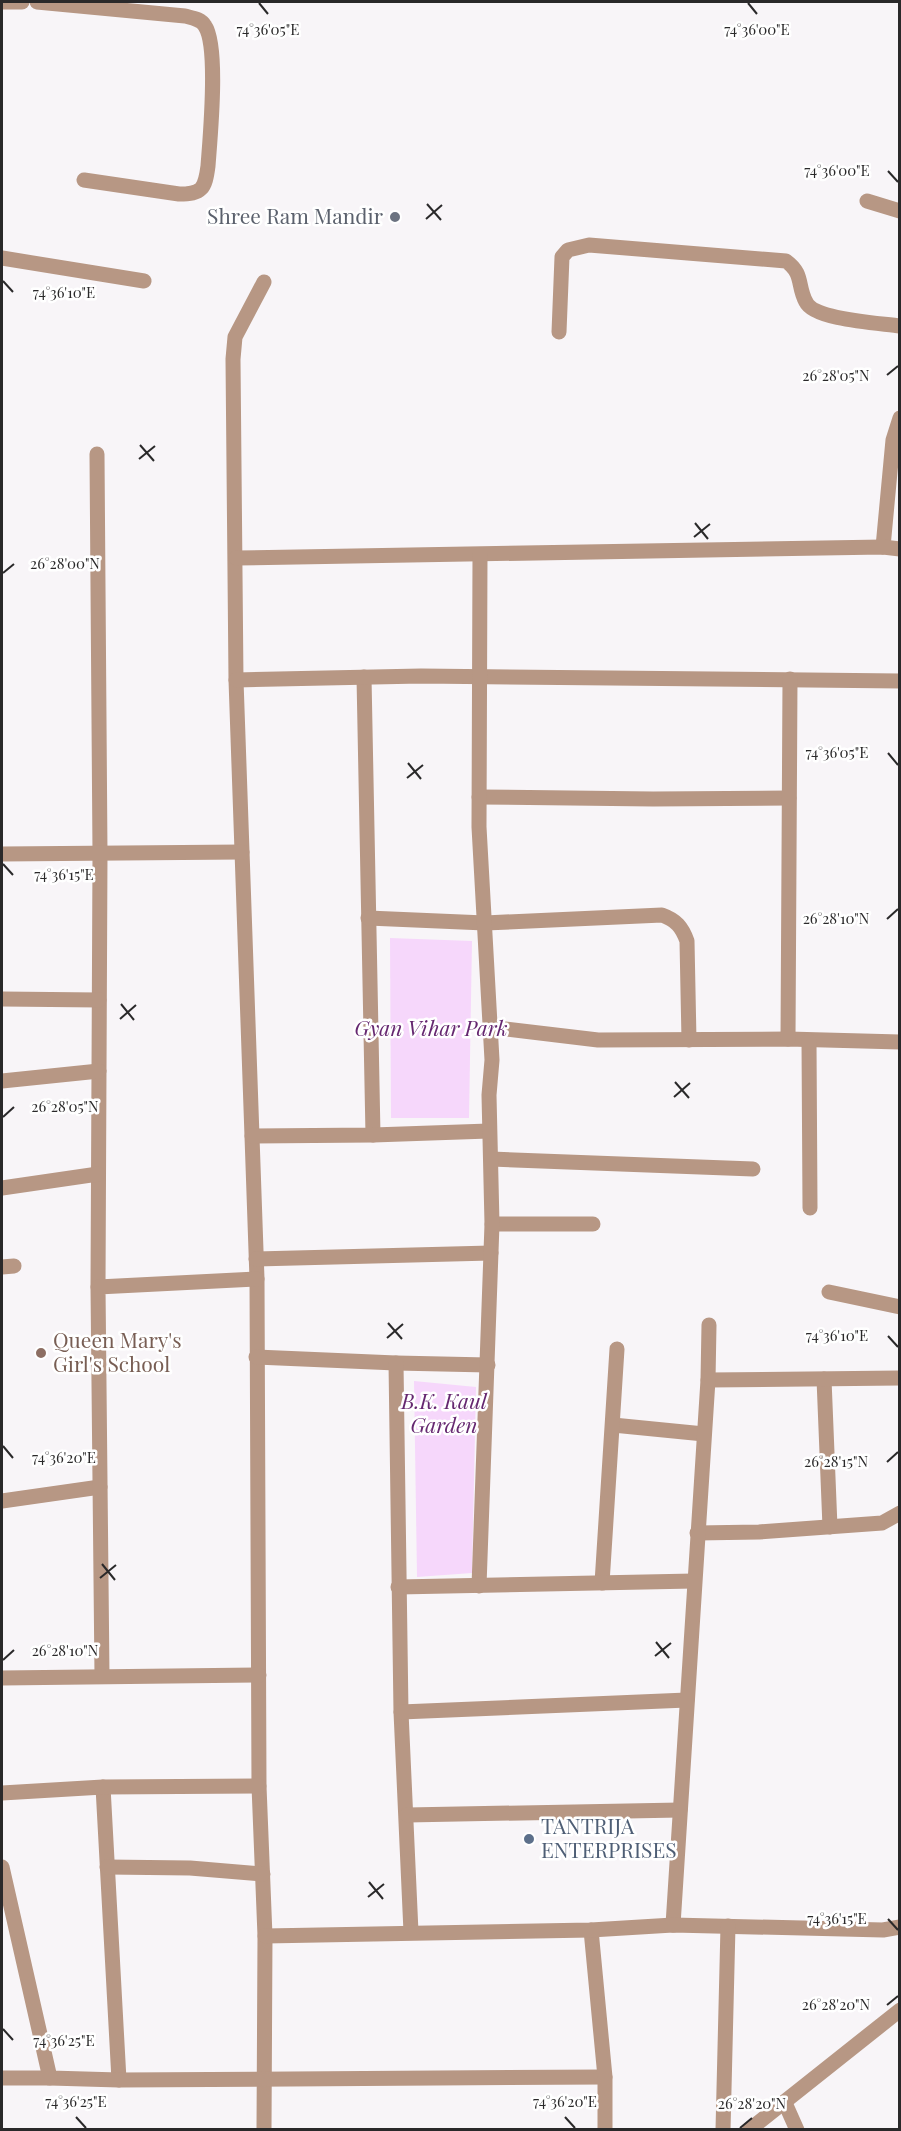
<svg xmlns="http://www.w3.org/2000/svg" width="901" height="2131" font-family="'Playfair Display',serif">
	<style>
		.green { fill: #f6d7fb }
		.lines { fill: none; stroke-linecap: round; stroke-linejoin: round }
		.minor { stroke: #b79784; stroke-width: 15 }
		.ticks { fill: none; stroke: #2a292a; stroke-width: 2 }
		.worship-dot { fill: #6b7280; stroke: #fff; stroke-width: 2 }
		.education-dot { fill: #8d6e63; stroke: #fff; stroke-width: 2 }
		.service-dot { fill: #5c6f8a; stroke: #fff; stroke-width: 2 }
		.labels { text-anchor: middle; stroke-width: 5; stroke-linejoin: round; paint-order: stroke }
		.worship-label { font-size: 21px; fill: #5b616d; stroke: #fff; text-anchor: end }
		.park-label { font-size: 21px; font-style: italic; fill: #652770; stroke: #fff }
		.education-label { font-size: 21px; fill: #785e54; stroke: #fff; text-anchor: start }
		.service-label { font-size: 21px; fill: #4e5e75; stroke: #fff; text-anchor: start }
		.ticks-label { font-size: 15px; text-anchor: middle; fill: #2a292a; stroke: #fff; stroke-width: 5; stroke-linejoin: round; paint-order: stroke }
	</style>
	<rect width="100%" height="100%" fill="#f8f5f8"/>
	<g class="green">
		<polygon points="390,938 472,941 469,1118 391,1118"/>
		<polygon points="414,1381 476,1387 472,1573 417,1577"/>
	</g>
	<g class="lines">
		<g class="minor">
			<polyline points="2,2 22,2"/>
			<path d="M37 2 185 16C193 18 201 19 205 26 219 47 210 138 208 166 205 189 202 194 179 194L84 180"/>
			<polyline points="867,201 900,211"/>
			<polyline points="2,258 144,281"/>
			<polyline points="264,282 235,337 233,359 236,680 257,1279 259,1786 265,1936 264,2130"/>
			<path d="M559 332 562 257 568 250 589 245 786 261C804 274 797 286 806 302 814 320 880 323 900 326"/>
			<polyline points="97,454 100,854 98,1287"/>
			<polyline points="883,547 893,440 900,418"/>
			<polyline points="236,558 883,547 900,549"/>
			<polyline points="364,677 373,1135"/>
			<polyline points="236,680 421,676 900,681"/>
			<polyline points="479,797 653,799 789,798"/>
			<polyline points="2,854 242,852"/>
			<path d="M368 918 485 923 662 915C676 920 682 927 687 941L689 1040"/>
			<polyline points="2,999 99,1000"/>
			<polyline points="489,1027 598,1040 788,1039 900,1042"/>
			<polyline points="788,1039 790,679"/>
			<polyline points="809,1041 810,1208"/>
			<polyline points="2,1081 99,1071"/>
			<polyline points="252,1136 373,1135 489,1131"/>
			<polyline points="491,1159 753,1169"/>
			<polyline points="2,1188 98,1174"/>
			<polyline points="492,1224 593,1224"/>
			<polyline points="256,1259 491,1253"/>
			<polyline points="2,1267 14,1266"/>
			<polyline points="829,1292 900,1307"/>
			<polyline points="256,1357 396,1363 488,1365"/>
			<polyline points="396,1363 401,1712 411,1932"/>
			<polyline points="824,1379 830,1527"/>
			<polyline points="708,1380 900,1378"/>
			<polyline points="613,1425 704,1434"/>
			<polyline points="2,1501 100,1487"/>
			<polyline points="697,1533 759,1532 882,1523 900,1513"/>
			<polyline points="602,1583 617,1349"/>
			<polyline points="479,1586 492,1224 489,1095 492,1060 479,827 480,555"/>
			<polyline points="398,1587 694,1581"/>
			<polyline points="102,1676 98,1287 257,1279"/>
			<polyline points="2,1678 259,1675"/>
			<polyline points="401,1712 687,1700"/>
			<polyline points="103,1787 119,2080"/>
			<polyline points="2,1793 103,1787 259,1786"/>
			<polyline points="407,1815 680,1810"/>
			<polyline points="2,1867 50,2078 119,2080 605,2077"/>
			<polyline points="107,1867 190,1868 263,1874"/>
			<polyline points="673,1925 708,1380 709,1325"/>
			<polyline points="591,1930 605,2077 605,2130"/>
			<polyline points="265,1936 591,1930 673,1925 883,1930 900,1927"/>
			<polyline points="2,2078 50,2078"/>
			<polyline points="785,2103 797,2130"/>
			<polyline points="723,2130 728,1926"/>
			<polyline points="749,2130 900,2010"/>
		</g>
	</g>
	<path class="ticks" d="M259 3 268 14M748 3 757 14M888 171 898 182M427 204 441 220M426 219 442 205M3 281 13 292M887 375 898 366M140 445 154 461M139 459 155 446M695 523 708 539M694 537 710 524M3 573 14 564M888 753 898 765M408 763 421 779M407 778 423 765M3 864 13 875M887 919 898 909M121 1004 134 1020M120 1019 136 1005M675 1082 689 1098M674 1097 690 1083M3 1117 14 1107M388 1323 402 1339M888 1336 898 1347M387 1338 403 1324M3 1446 13 1458M887 1462 898 1452M102 1564 115 1580M100 1578 116 1565M656 1642 669 1658M655 1656 671 1643M3 1660 14 1650M369 1882 383 1899M368 1897 384 1884M888 1919 898 1930M887 2005 898 1996M3 2029 13 2040M76 2117 86 2128M565 2117 575 2128M740 2128 752 2118"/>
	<circle class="worship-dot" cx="395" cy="217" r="6"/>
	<circle class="education-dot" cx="41" cy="1353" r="6"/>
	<circle class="service-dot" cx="529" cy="1839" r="6"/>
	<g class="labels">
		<g class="worship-label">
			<text x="383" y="224">Shree Ram Mandir</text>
		</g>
		<g class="park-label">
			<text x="431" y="1036">Gyan Vihar Park</text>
			<text x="444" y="1409">B.K. Kaul<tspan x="444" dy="24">Garden</tspan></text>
		</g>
		<g class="education-label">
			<text x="53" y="1348">Queen Mary's<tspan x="53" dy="24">Girl's School</tspan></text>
		</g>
		<g class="service-label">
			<text x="541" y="1834">TANTRIJA<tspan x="541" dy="24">ENTERPRISES</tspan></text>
		</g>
	</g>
	<g class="ticks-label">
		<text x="268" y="35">74°36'05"E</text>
		<text x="757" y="35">74°36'00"E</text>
		<text x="837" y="176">74°36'00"E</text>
		<text x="64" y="298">74°36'10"E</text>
		<text x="836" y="381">26°28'05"N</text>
		<text x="65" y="569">26°28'00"N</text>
		<text x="837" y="758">74°36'05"E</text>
		<text x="64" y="880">74°36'15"E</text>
		<text x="836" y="924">26°28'10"N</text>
		<text x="65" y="1112">26°28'05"N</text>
		<text x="837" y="1341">74°36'10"E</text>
		<text x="64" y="1463">74°36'20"E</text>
		<text x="836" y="1467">26°28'15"N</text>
		<text x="65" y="1656">26°28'10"N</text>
		<text x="837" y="1924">74°36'15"E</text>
		<text x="836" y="2010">26°28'20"N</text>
		<text x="64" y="2046">74°36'25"E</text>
		<text x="76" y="2107">74°36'25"E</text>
		<text x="565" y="2107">74°36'20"E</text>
		<text x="752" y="2109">26°28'20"N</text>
	</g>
	<rect width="901" height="2131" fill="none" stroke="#2a292a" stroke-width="6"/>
</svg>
